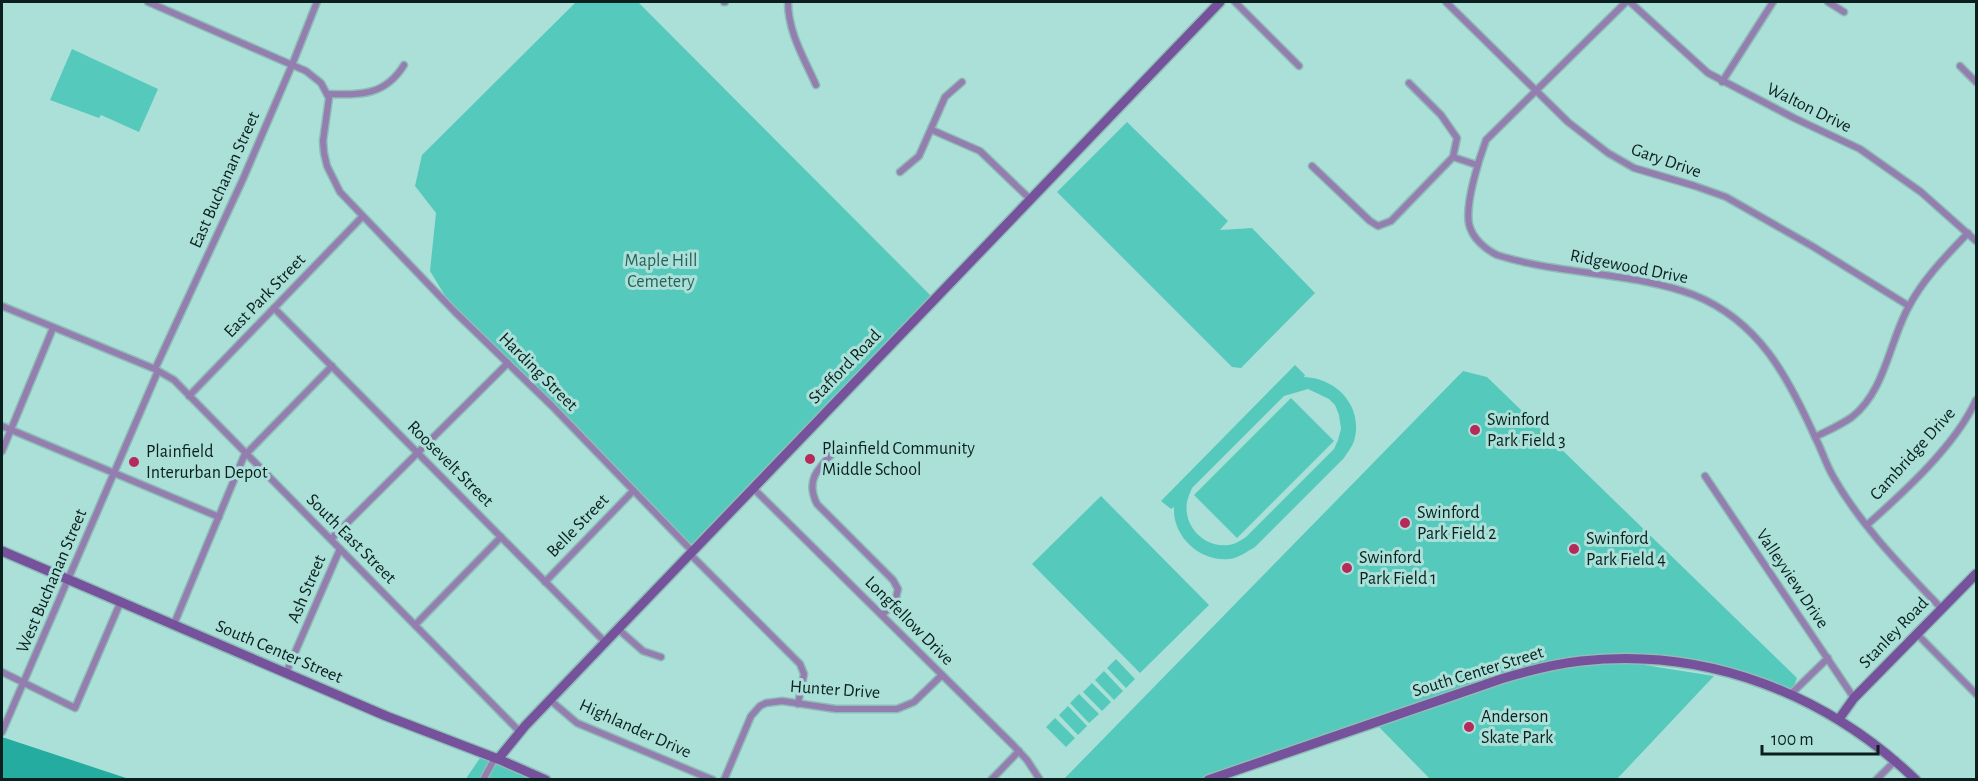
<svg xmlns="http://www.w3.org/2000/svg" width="1978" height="781" viewBox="0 0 1978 781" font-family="'Alegreya Sans',sans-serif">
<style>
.green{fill:#55c9bc;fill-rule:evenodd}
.forest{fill:#23ac9f}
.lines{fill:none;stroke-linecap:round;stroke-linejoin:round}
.street-casing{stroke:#8ebdb7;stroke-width:9}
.secondary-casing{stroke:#8ebdb7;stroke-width:12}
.street{stroke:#947daf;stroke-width:6}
.secondary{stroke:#75529b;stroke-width:9}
.poi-dot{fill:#b7295b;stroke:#abe0d8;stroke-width:2}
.labels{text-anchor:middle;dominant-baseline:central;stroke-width:6;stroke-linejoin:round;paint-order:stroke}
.street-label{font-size:18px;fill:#0b201e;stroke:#abe0d8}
.park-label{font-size:18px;fill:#2c605a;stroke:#abe0d8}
.poi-label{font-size:18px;fill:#0b201e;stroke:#abe0d8;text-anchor:start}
</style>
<rect width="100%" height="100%" fill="#abe0d8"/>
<g class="green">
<polygon points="576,2 638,2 934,299 692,551 455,312 430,271 436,213 415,186 422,155"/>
<polygon points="72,49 158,89 139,132 101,115 99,118 50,100"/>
<polygon points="1127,122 1228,221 1220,230 1252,228 1315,293 1241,368 1232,367 1057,192"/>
<path d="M1295,365l10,10 -1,2c33,1 60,30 50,64 -2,6 -7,12 -10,17l-89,89c-9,5 -16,11 -26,12 -29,3 -57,-23 -55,-52l-3,2 -10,-8zM1308,389l21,10 6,6 4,10 2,14 -3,11 -4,9 -88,88c-6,4 -12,8 -18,8 -24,3 -45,-19 -41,-43 1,-5 3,-9 5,-14l92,-92z"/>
<polygon points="1463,371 1487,377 1797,678 1791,694 1687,663 1613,660 1714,676 1617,779 1430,779 1379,727 1526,673 1210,779 1063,780"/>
<polygon points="1291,398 1334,441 1237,538 1194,495"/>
<polygon points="1101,496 1209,605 1140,673 1032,564"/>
<polygon points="1116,659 1135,679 1126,688 1107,668"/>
<polygon points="1104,671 1123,691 1114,700 1095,680"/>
<polygon points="1092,683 1111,702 1102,711 1083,692"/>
<polygon points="1079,694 1099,714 1089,723 1070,703"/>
<polygon points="1068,706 1087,726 1078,735 1059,715"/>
<polygon points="1055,718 1075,738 1066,747 1046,727"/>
<polygon points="480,758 498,759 548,780 465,780"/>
</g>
<polygon class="forest" points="2,737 129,779 2,779"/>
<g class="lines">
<g class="street-casing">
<g id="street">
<polyline points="148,2 306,71 321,83 329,98 323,141 324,153 327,166 340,192 455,312 552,406 692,551"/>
<polyline points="724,2 725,2"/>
<path d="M788,2c0,30 16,56 28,83"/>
<polyline points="1235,2 1299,66"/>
<polyline points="1446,2 1568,122 1608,153 1634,168 1695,186 1726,197 1812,246 1909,306"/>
<path d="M1626,2l-140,138c-7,19 -21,63 -17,84 3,14 16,25 28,31 62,20 137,17 197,40 65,26 94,82 121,142 7,13 11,28 19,41 28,49 69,90 107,130"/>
<polyline points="1630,2 1708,73 1794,118 1860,149 1921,192 1976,241"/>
<polyline points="1828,2 1844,12"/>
<polyline points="1960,66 1976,82"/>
<polyline points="1722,82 1773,2"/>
<path d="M327,94c33,1 58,2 77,-29"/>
<polyline points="932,130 980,151 1030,199"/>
<polyline points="1453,157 1477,165"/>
<polyline points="1312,166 1370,221 1378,226 1391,221 1453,157 1457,138 1441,115 1409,83"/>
<polyline points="900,172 919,156 945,97 962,82"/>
<polyline points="2,306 155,369 174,380 520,732"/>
<polyline points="274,308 605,642"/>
<polyline points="155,369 243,179 292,65 317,2"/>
<polyline points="189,396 362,217"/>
<polyline points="2,426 219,517"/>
<path d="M1815,437c12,-6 26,-12 37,-20 33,-26 37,-74 56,-109 15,-29 38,-52 60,-75"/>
<polyline points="2,451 53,328"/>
<path d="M835,451c-17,17 -30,29 -18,53l76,76 5,9 -3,13 -13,13"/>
<polyline points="1705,476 1854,698"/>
<polyline points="753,488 1013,745 1027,760 1040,780"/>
<path d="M1867,525c37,-33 89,-80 109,-125"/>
<polyline points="331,539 508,363"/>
<polyline points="690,554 800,664 804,674 798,704"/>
<polyline points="545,582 633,491"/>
<polyline points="174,624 244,456 332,366"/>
<polyline points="415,625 501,537"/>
<polyline points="618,629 643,651 661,657"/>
<polyline points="1917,634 1976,694"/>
<polyline points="2,672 75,708 121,601"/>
<polyline points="286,673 340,549"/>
<polyline points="1791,694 1828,658"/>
<polyline points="550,700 577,723 713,780"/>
<polyline points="2,732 158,371"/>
<polyline points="483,780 495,758"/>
<polyline points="724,780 751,716 760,706 766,703 782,701 836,709 897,709 914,702 942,675"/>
<polyline points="991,780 1019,751"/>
<polyline points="1876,780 1896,760"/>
</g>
</g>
<g class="secondary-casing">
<g id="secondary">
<polyline points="2,551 386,716 498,759 546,780"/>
<polyline points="1839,719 1854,698 1976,574"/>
<polyline points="498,759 525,726 618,629 1220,2"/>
<path d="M1208,780l293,-101c26,-8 53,-15 80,-18 126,-14 245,33 335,119"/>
</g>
</g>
<use href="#street" class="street"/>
<use href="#secondary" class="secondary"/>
</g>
<g class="poi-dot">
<circle cx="1475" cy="430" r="6"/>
<circle cx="810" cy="459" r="6"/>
<circle cx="134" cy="462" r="6"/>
<circle cx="1405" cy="523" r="6"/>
<circle cx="1574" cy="549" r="6"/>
<circle cx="1347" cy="568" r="6"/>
<circle cx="1469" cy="727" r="6"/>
</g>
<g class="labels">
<g class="street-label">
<text transform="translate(1809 108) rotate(26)">Walton Drive</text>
<text transform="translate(1666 161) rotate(19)">Gary Drive</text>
<text transform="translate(225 180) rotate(-66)">East Buchanan Street</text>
<text transform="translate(1629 267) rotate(11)">Ridgewood Drive</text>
<text transform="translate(265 296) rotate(-46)">East Park Street</text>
<text transform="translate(845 367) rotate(-46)">Stafford Road</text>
<text transform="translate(538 372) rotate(45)">Harding Street</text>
<text transform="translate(1913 454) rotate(-48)">Cambridge Drive</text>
<text transform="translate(450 464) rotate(45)">Roosevelt Street</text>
<text transform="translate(578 526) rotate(-46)">Belle Street</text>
<text transform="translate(351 539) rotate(45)">South East Street</text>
<text transform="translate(1792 579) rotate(56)">Valleyview Drive</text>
<text transform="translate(52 581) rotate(-67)">West Buchanan Street</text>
<text transform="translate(307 589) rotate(-67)">Ash Street</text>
<text transform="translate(909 621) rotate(45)">Longfellow Drive</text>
<text transform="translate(1894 633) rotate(-46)">Stanley Road</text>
<text transform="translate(279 652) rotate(23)">South Center Street</text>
<text transform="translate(1478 672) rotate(-17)">South Center Street</text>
<text transform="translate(835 690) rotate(4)">Hunter Drive</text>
<text transform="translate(635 729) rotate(24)">Highlander Drive</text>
</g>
<g class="park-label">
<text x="661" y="261">Maple Hill<tspan x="661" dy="21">Cemetery</tspan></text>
</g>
<g class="poi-label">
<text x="1487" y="420">Swinford<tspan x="1487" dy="21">Park Field 3</tspan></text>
<text x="822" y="449">Plainfield Community<tspan x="822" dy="21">Middle School</tspan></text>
<text x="146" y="452">Plainfield<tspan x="146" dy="21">Interurban Depot</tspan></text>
<text x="1417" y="513">Swinford<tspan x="1417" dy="21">Park Field 2</tspan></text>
<text x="1586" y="539">Swinford<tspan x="1586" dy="21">Park Field 4</tspan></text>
<text x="1359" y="558">Swinford<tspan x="1359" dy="21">Park Field 1</tspan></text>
<text x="1481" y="717">Anderson<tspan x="1481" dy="21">Skate Park</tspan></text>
</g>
</g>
<rect width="1978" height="781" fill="none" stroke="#0b201e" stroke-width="6"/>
<path d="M1762 745v9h116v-9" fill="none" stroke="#0b201e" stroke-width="3"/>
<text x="1771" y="745" font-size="18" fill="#0b201e" stroke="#abe0d8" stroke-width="4.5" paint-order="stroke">100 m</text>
</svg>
